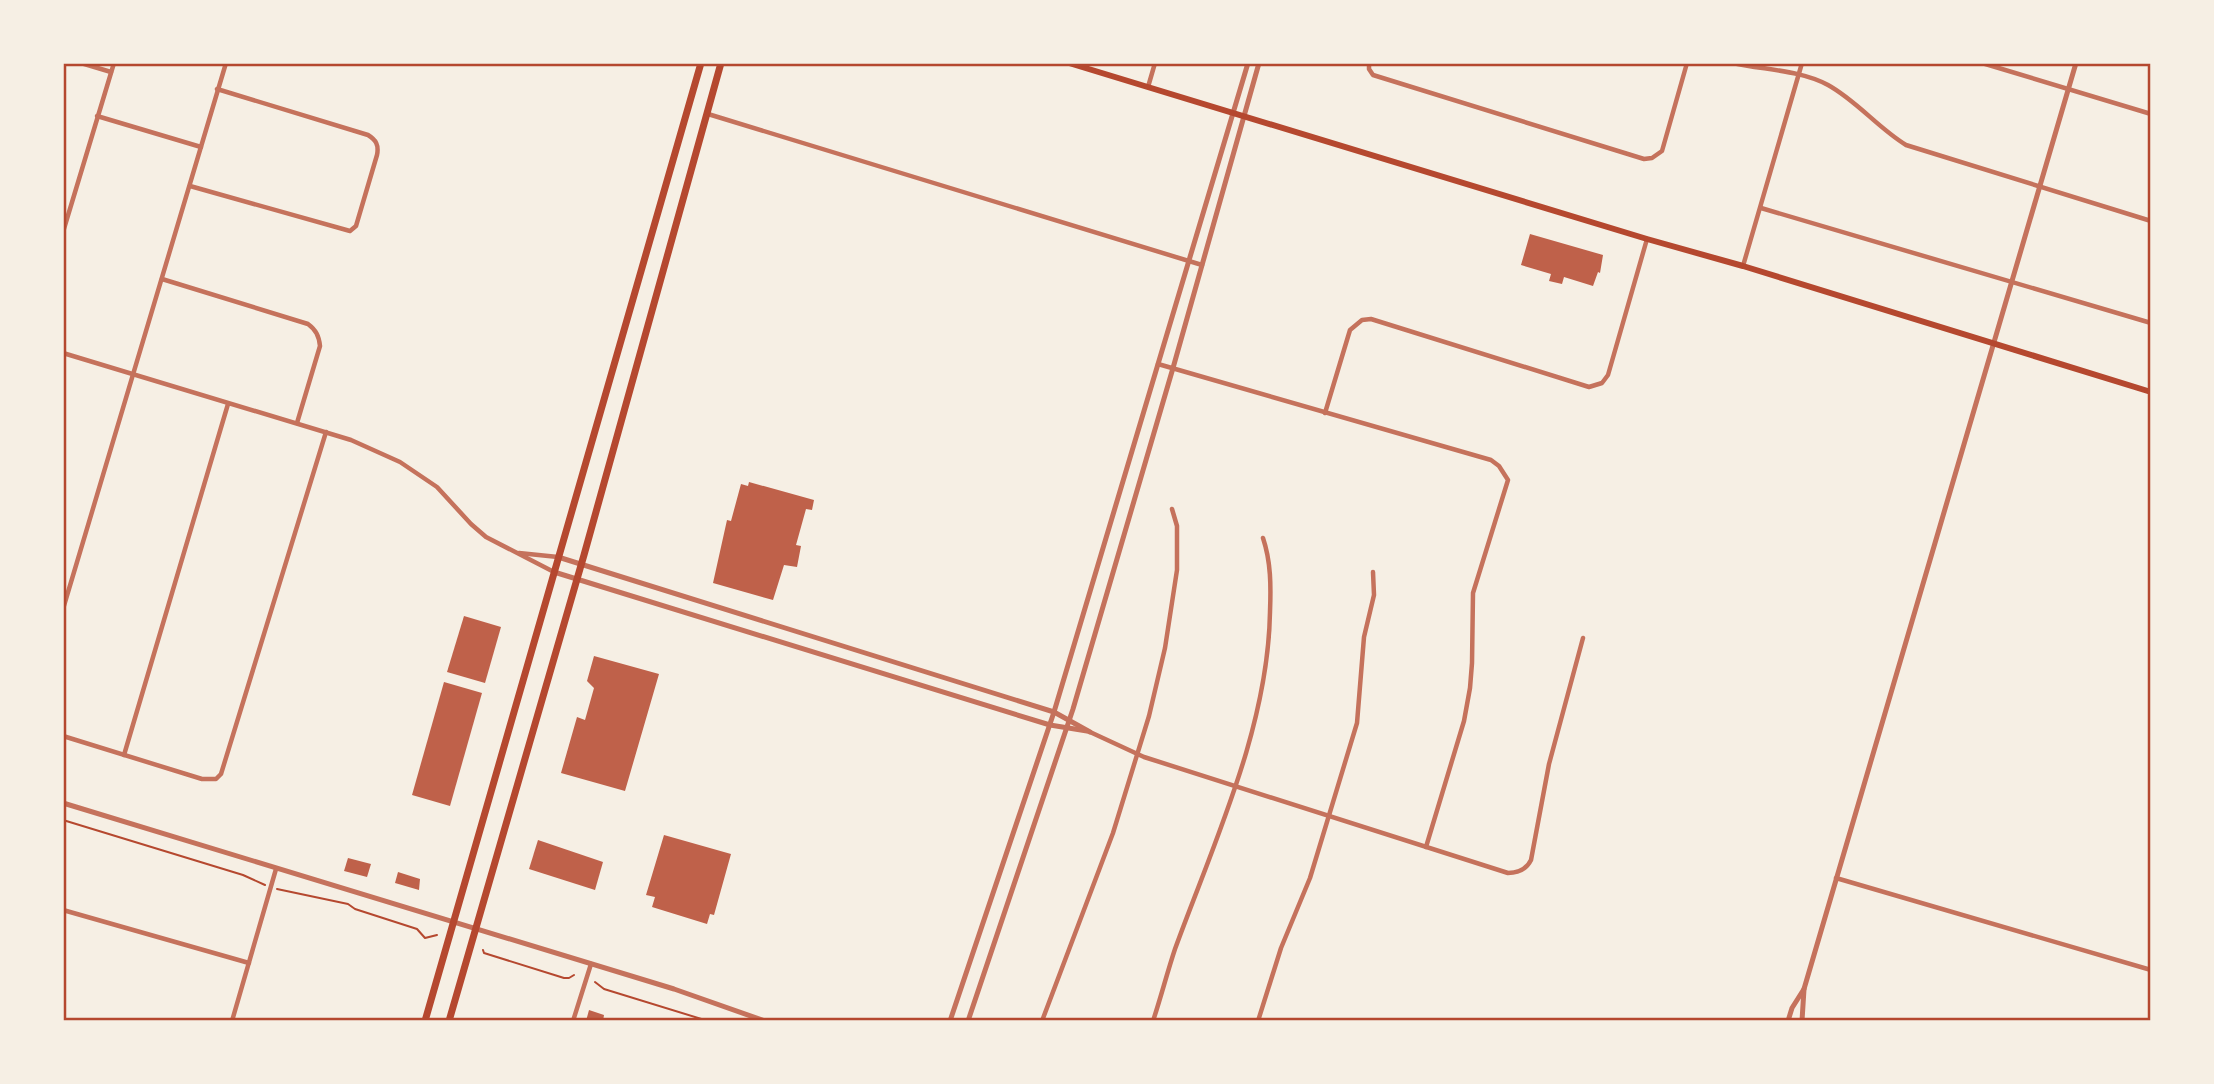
<svg xmlns="http://www.w3.org/2000/svg" width="2214" height="1084" viewBox="0 0 2214 1084" font-family="Karla,sans-serif">
<style>
.building{fill:#bf614a}
.lines{fill:none;stroke-linecap:round;stroke-linejoin:round}
.path{stroke:#b5482f;stroke-width:2}
.minor{stroke:#c5725c;stroke-width:4.5}
.tertiary{stroke:#c5725c;stroke-width:5}
.secondary{stroke:#b5482f;stroke-width:6}
.primary{stroke:#b5482f;stroke-width:7}
.neatline{fill:none;stroke:#b5482f;stroke-width:2.5}
</style>
<rect width="100%" height="100%" fill="#f6efe4"/>
<g class="building">
<polygon points="1530,234 1603,255 1600,273 1598,272 1593,286 1564,277 1562,284 1549,281 1551,274 1521,265"/>
<polygon points="749,482 814,500 812,510 806,509 796,545 801,546 797,567 784,565 773,600 713,583 727,520 731,521 741,484 748,486"/>
<polygon points="464,616 501,627 485,683 447,672"/>
<polygon points="594,656 659,674 625,791 561,773 577,717 585,720 594,688 587,681"/>
<polygon points="444,682 482,693 450,806 412,795"/>
<polygon points="664,835 731,854 714,915 710,914 707,924 652,907 655,897 646,895"/>
<polygon points="538,840 603,862 595,890 529,869"/>
<polygon points="348,858 371,864 367,877 344,871"/>
<polygon points="398,872 420,879 419,890 395,883"/>
<polygon points="589,1010 604,1015 603,1021 586,1021"/>
</g>
<g class="lines">
<g class="path">
<polyline points="63,820 243,875 265,885"/>
<polyline points="277,889 348,904 355,909 417,929 425,938 437,935"/>
<polyline points="483,950 484,953 564,978 569,978 574,975"/>
<polyline points="595,982 604,989 708,1021"/>
</g>
<g class="minor">
<polyline points="81,63 111,72"/>
<polyline points="1369,63 1369,69 1373,75 1644,159 1652,158 1662,151 1687,63"/>
<path d="M1733,63c31,7 68,7 95,22 29,16 50,43 78,60l245,76"/>
<polyline points="1982,63 2151,114"/>
<polyline points="1148,87 1155,63"/>
<polyline points="708,114 1202,265"/>
<polyline points="97,116 201,147"/>
<path d="M190,186l160,45 6,-5 21,-71c2,-10 -1,-15 -9,-20l-151,-46"/>
<polyline points="1761,208 2151,323"/>
<polyline points="63,232 114,63"/>
<polyline points="1743,266 1802,63"/>
<path d="M162,279l146,45c8,6 11,12 12,22l-23,77"/>
<polyline points="63,353 351,440 400,462 437,487 471,524 486,537 554,572"/>
<polyline points="1158,364 1491,460 1499,466 1508,480 1473,593 1472,663 1470,688 1464,721 1426,847"/>
<polyline points="1325,413 1350,330 1362,320 1371,319 1589,387 1602,383 1608,375 1647,239"/>
<polyline points="519,553 558,557"/>
<polyline points="63,609 226,63"/>
<path d="M1090,732l54,25 364,116c10,0 18,-3 23,-13l18,-96 34,-126"/>
<polyline points="63,736 202,779 216,779 221,774 326,432"/>
<polyline points="124,755 228,404"/>
<polyline points="1836,878 2151,970"/>
<polyline points="63,910 249,963"/>
<polyline points="232,1021 276,869"/>
<polyline points="573,1021 591,964"/>
<polyline points="1042,1021 1113,833 1149,716 1165,648 1177,570 1177,526 1172,509"/>
<path d="M1153,1021c8,-24 14,-48 22,-72 39,-107 93,-221 95,-337 1,-26 1,-50 -7,-74"/>
<polyline points="1258,1021 1281,948 1310,878 1357,723 1364,637 1374,595 1373,572"/>
</g>
<g class="tertiary">
<polyline points="558,557 1054,712 1090,732"/>
<polyline points="554,572 1050,725 1087,731"/>
<polyline points="63,803 674,989 765,1021"/>
<polyline points="950,1021 1054,712 1248,63"/>
<polyline points="968,1021 1073,709 1173,368 1259,63"/>
<polyline points="1788,1021 1792,1008 1804,989"/>
<polyline points="1802,1021 1804,989 2076,63"/>
</g>
<polyline class="secondary" points="1069,63 1647,239 1743,266 2151,392"/>
<g class="primary">
<polyline points="425,1021 701,63"/>
<polyline points="449,1021 584,555 721,63"/>
</g>
</g>
<rect width="2214" height="1084" fill="none" stroke="#f6efe4" stroke-width="130"/>
<rect x="65" y="65" width="2084" height="954" class="neatline"/>
</svg>
